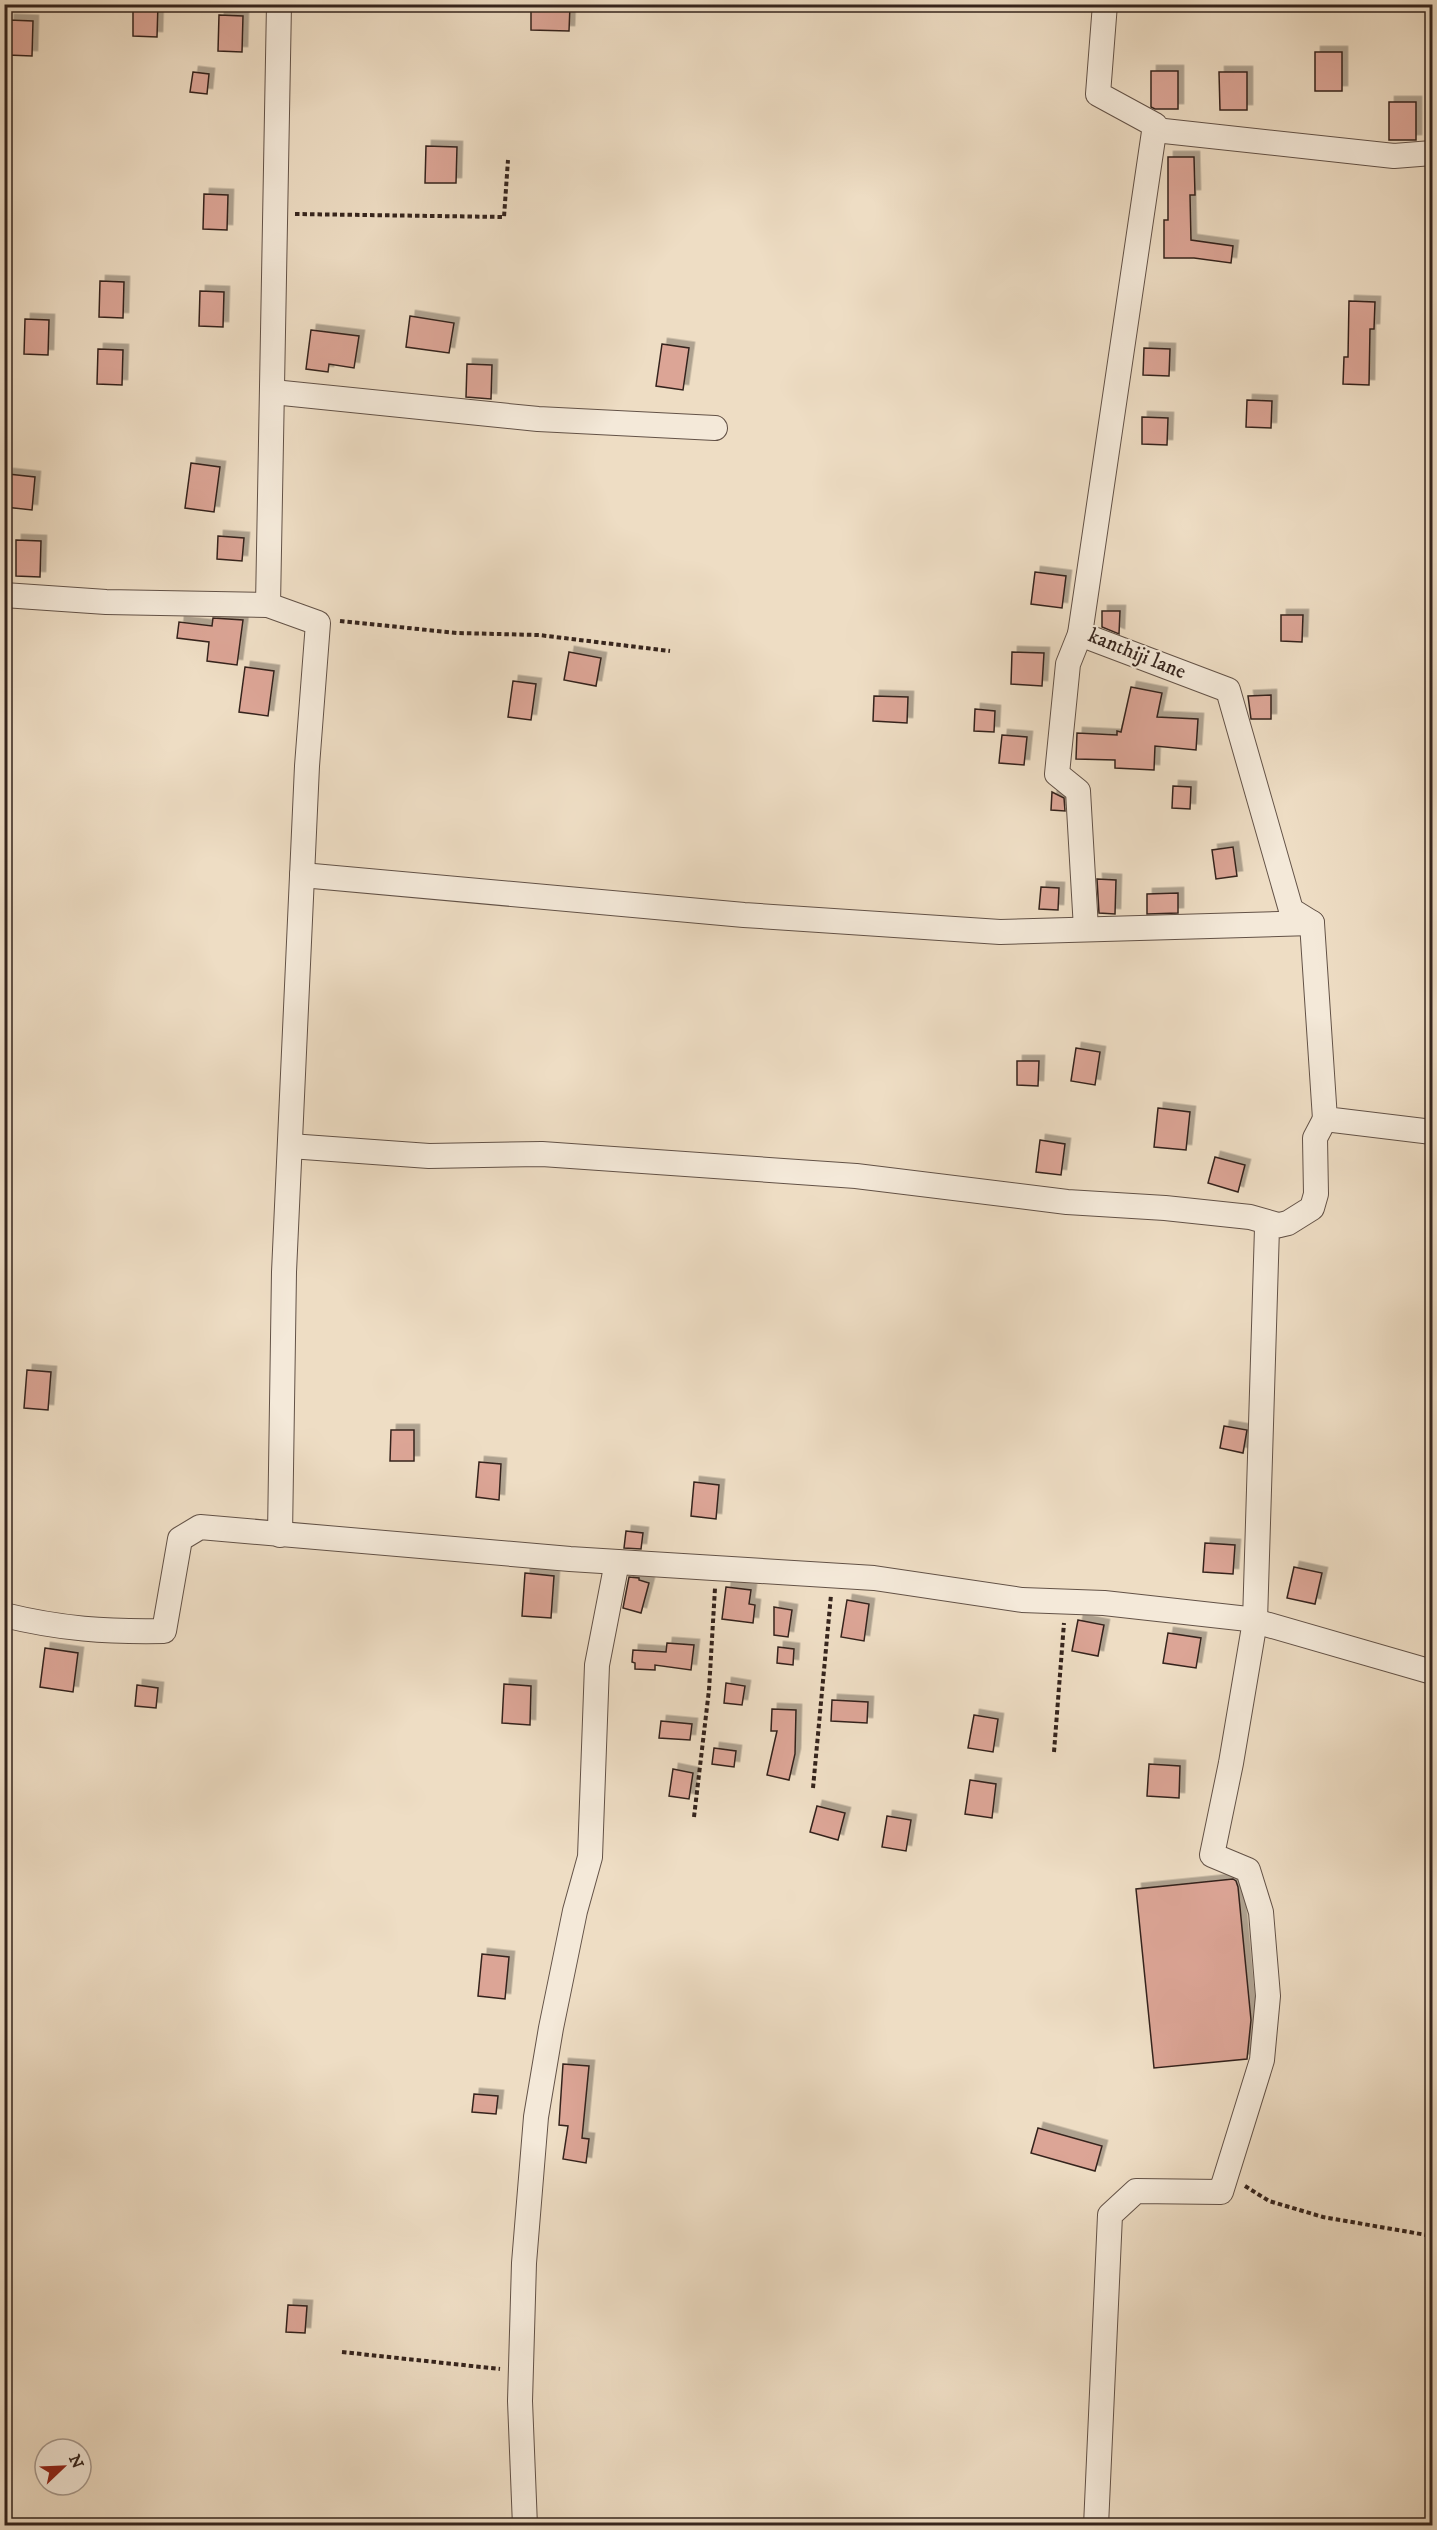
<svg xmlns="http://www.w3.org/2000/svg" width="1437" height="2530" viewBox="0 0 1437 2530" font-family="'IM FELL DW Pica',serif">
<style>
.building{fill:#dca596;stroke:#35241d;stroke-width:1.5;filter:url(#shadow)}
.lines{fill:none;stroke-linecap:round;stroke-linejoin:round}
.minor-casing{stroke:#635247;stroke-width:26}
.path{stroke:#35241d;stroke-width:4;stroke-dasharray:4.5 3;stroke-linecap:butt}
.minor{stroke:#f4e9d9;stroke-width:24}
.labels{text-anchor:middle;dominant-baseline:central;stroke-width:4.5;stroke-linejoin:round;paint-order:stroke}
.street-label{font-size:21px;fill:#35241d;stroke:#f4e9d9}
</style>
<defs>
<filter id="shadow"><feDropShadow dx="5.5" dy="-5.5" stdDeviation="0" flood-color="#0004"/></filter>
</defs>
<rect width="100%" height="100%" fill="#eeddc4"/>
<filter id="stains"><feTurbulence type="fractalNoise" baseFrequency=".00333" numOctaves="4"/><feColorMatrix values="0 0 0 0 .2 0 0 0 0 .09 0 0 0 0 .02 0 0 0 .5 -.17"/></filter>
<radialGradient id="worn" r=".72"><stop offset=".6" stop-color="#630" stop-opacity="0"/><stop offset="1" stop-color="#630" stop-opacity=".3"/></radialGradient>
<g class="building">
<polygon points="133,4 158,4 157,37 133,36"/>
<polygon points="531,5 570,6 569,31 531,30"/>
<polygon points="219,15 243,16 242,52 218,51"/>
<polygon points="9,20 33,21 32,56 8,55"/>
<rect x="1315" y="52" width="27" height="39"/>
<polygon points="1151,71 1178,71 1178,109 1155,109 1151,107"/>
<polygon points="193,72 209,74 207,94 190,92"/>
<polygon points="1219,72 1247,72 1247,110 1220,110"/>
<rect x="1389" y="102" width="27" height="38"/>
<polygon points="426,146 457,147 456,183 425,183"/>
<polygon points="1168,157 1194,157 1195,195 1190,195 1191,240 1233,246 1231,263 1194,258 1164,258 1164,220 1168,220"/>
<polygon points="204,194 228,195 227,230 203,229"/>
<polygon points="100,281 124,282 123,318 99,317"/>
<polygon points="200,291 224,292 223,327 199,326"/>
<polygon points="1349,301 1375,302 1374,329 1370,329 1369,385 1343,384 1344,357 1348,357"/>
<polygon points="410,316 454,323 449,353 406,347"/>
<polygon points="25,319 49,320 48,355 24,354"/>
<polygon points="311,330 359,336 354,368 329,364 328,372 306,369"/>
<polygon points="662,344 689,348 683,390 656,386"/>
<polygon points="1144,348 1170,349 1169,376 1143,375"/>
<polygon points="98,349 123,350 122,385 97,384"/>
<polygon points="467,364 492,365 491,399 466,397"/>
<polygon points="1247,400 1272,401 1271,428 1246,427"/>
<polygon points="1142,417 1168,418 1167,445 1142,444"/>
<polygon points="191,463 220,467 214,512 185,508"/>
<polygon points="8,474 35,477 32,510 5,507"/>
<polygon points="218,536 244,538 242,561 217,559"/>
<polygon points="16,540 41,541 40,577 16,576"/>
<polygon points="1035,572 1066,576 1062,608 1031,604"/>
<polygon points="1102,611 1120,611 1119,634 1102,627"/>
<polygon points="1281,615 1303,615 1302,642 1281,641"/>
<polygon points="213,618 243,620 237,665 207,661 209,642 177,638 179,622 212,626"/>
<polygon points="569,652 601,658 596,686 564,680"/>
<polygon points="1012,652 1044,653 1042,686 1011,684"/>
<polygon points="245,667 274,671 268,716 239,712"/>
<polygon points="513,681 536,684 531,720 508,717"/>
<polygon points="1131,687 1162,693 1157,717 1198,719 1196,750 1155,746 1154,770 1115,768 1115,760 1076,759 1077,733 1117,735 1117,731 1121,732"/>
<polygon points="1271,695 1271,719 1251,719 1248,696"/>
<polygon points="874,696 908,697 907,723 873,721"/>
<polygon points="975,709 995,711 994,732 974,731"/>
<polygon points="1002,735 1027,737 1024,765 999,763"/>
<polygon points="1173,786 1191,787 1190,809 1172,808"/>
<polygon points="1052,792 1064,798 1065,811 1051,810"/>
<polygon points="1233,847 1237,876 1216,879 1212,850"/>
<polygon points="1097,879 1116,880 1115,914 1099,913"/>
<polygon points="1041,887 1059,888 1058,910 1039,909"/>
<polygon points="1178,893 1178,913 1147,914 1147,894"/>
<polygon points="1076,1048 1100,1052 1095,1085 1071,1081"/>
<polygon points="1017,1061 1039,1061 1038,1086 1017,1085"/>
<polygon points="1158,1108 1190,1112 1186,1150 1154,1147"/>
<polygon points="1040,1140 1065,1144 1061,1175 1036,1172"/>
<polygon points="1215,1157 1245,1165 1238,1192 1208,1183"/>
<polygon points="27,1370 51,1372 48,1410 24,1408"/>
<polygon points="1224,1426 1247,1430 1243,1453 1220,1448"/>
<polygon points="391,1430 414,1430 414,1461 390,1461"/>
<polygon points="479,1462 501,1464 499,1500 476,1497"/>
<polygon points="694,1482 719,1485 716,1519 691,1516"/>
<polygon points="626,1531 643,1533 641,1549 624,1548"/>
<polygon points="1205,1543 1235,1545 1233,1574 1203,1572"/>
<polygon points="1294,1567 1322,1573 1315,1604 1287,1598"/>
<polygon points="525,1573 554,1576 551,1618 522,1616"/>
<polygon points="629,1577 639,1578 639,1580 649,1583 641,1613 623,1608"/>
<polygon points="726,1587 751,1590 749,1604 755,1605 753,1623 722,1619"/>
<polygon points="847,1600 869,1604 864,1641 841,1637"/>
<polygon points="774,1607 792,1610 788,1637 774,1635"/>
<polygon points="1078,1620 1104,1625 1098,1656 1072,1651"/>
<polygon points="1168,1633 1201,1638 1196,1668 1163,1663"/>
<polygon points="667,1643 694,1645 691,1670 655,1665 655,1670 635,1669 635,1663 632,1662 633,1650 666,1652"/>
<polygon points="778,1647 794,1649 793,1665 777,1663"/>
<polygon points="45,1648 78,1653 73,1692 40,1687"/>
<polygon points="726,1683 745,1686 742,1705 724,1703"/>
<polygon points="504,1684 531,1686 530,1725 502,1723"/>
<polygon points="137,1685 158,1688 156,1708 135,1706"/>
<polygon points="832,1700 868,1702 867,1723 831,1721"/>
<polygon points="772,1709 796,1710 795,1754 789,1780 767,1775 777,1731 771,1731"/>
<polygon points="974,1715 998,1719 993,1752 968,1748"/>
<polygon points="661,1721 692,1724 690,1740 659,1738"/>
<polygon points="714,1748 736,1751 734,1767 712,1764"/>
<polygon points="1149,1764 1180,1766 1179,1798 1147,1796"/>
<polygon points="673,1769 693,1773 689,1799 669,1796"/>
<polygon points="970,1780 996,1784 992,1818 965,1814"/>
<polygon points="817,1806 845,1813 838,1840 810,1832"/>
<polygon points="887,1816 911,1820 906,1851 882,1847"/>
<polygon points="1233,1879 1236,1881 1238,1887 1251,2020 1247,2059 1154,2068 1136,1889"/>
<polygon points="482,1954 509,1957 505,1999 478,1996"/>
<polygon points="563,2064 589,2066 582,2138 589,2139 586,2163 563,2159 568,2126 559,2125"/>
<polygon points="474,2094 498,2096 496,2114 472,2112"/>
<polygon points="1038,2128 1102,2146 1095,2171 1031,2153"/>
<polygon points="288,2305 307,2306 305,2333 286,2332"/>
</g>
<g class="lines">
<g class="minor-casing">
<g id="minor">
<polyline points="279,4 268,605 318,623 307,766 284,1272 280,1535"/>
<polyline points="1105,4 1098,94 1155,125 1080,634 1228,690 1291,910 1312,923 1325,1119 1432,1132"/>
<polyline points="1155,130 1394,156 1432,153"/>
<polyline points="273,392 538,419 715,428"/>
<polyline points="4,595 106,602 268,605"/>
<polyline points="1080,634 1068,664 1057,774 1078,791 1086,929"/>
<polyline points="302,875 744,915 1000,932 1312,923"/>
<polyline points="290,1146 429,1156 542,1154 856,1176 1067,1202 1165,1208 1250,1217 1278,1225"/>
<path d="M4,1615c57,14 102,17 160,16l16,-92 20,-12 370,32 304,19 148,22 82,3 144,16 184,53"/>
<polyline points="525,2526 520,2401 524,2263 536,2117 551,2028 575,1911 590,1857 597,1665 617,1562"/>
<polyline points="1096,2526 1110,2215 1136,2191 1221,2192 1262,2060 1268,1996 1261,1912 1248,1870 1212,1855 1231,1763 1255,1621 1267,1228 1288,1223 1312,1208 1316,1194 1315,1138 1325,1119"/>
</g>
</g>
<g class="path">
<polyline points="295,214 504,217 508,160"/>
<polyline points="340,621 457,633 539,635 670,651"/>
<polyline points="4,637 6,616"/>
<polyline points="1054,1752 1064,1623"/>
<polyline points="813,1788 831,1595"/>
<polyline points="694,1817 709,1690 715,1588"/>
<polyline points="1245,2186 1269,2201 1323,2217 1432,2236"/>
<polyline points="342,2352 500,2369"/>
</g>
<use href="#minor" class="minor"/>
</g>
<g class="labels">
<g class="street-label">
<text transform="translate(1137 654) rotate(22)">kanthiji lane</text>
</g>
</g>
<rect width="1437" height="2530" fill="none" stroke="#eeddc4" stroke-width="24"/>
<rect x="6" y="6" width="1425" height="2518" fill="none" stroke="#35241d" stroke-width="3"/>
<rect x="12" y="12" width="1413" height="2506" fill="none" stroke="#35241d" stroke-width="1.5"/>
<g transform="translate(63 2467) rotate(67)"><circle r="28" fill="#f4e9d9" stroke="#a89a8e" stroke-width="1.5"/>
<path d="M0-4.5L10 22L0 15L-10 22Z" fill="#8f2418"/>
<text y="-9" font-size="16" font-weight="bold" text-anchor="middle" fill="#35241d">N</text>
</g>
<rect width="100%" height="100%" filter="url(#stains)"/>
<rect width="100%" height="100%" fill="url(#worn)"/>
</svg>
